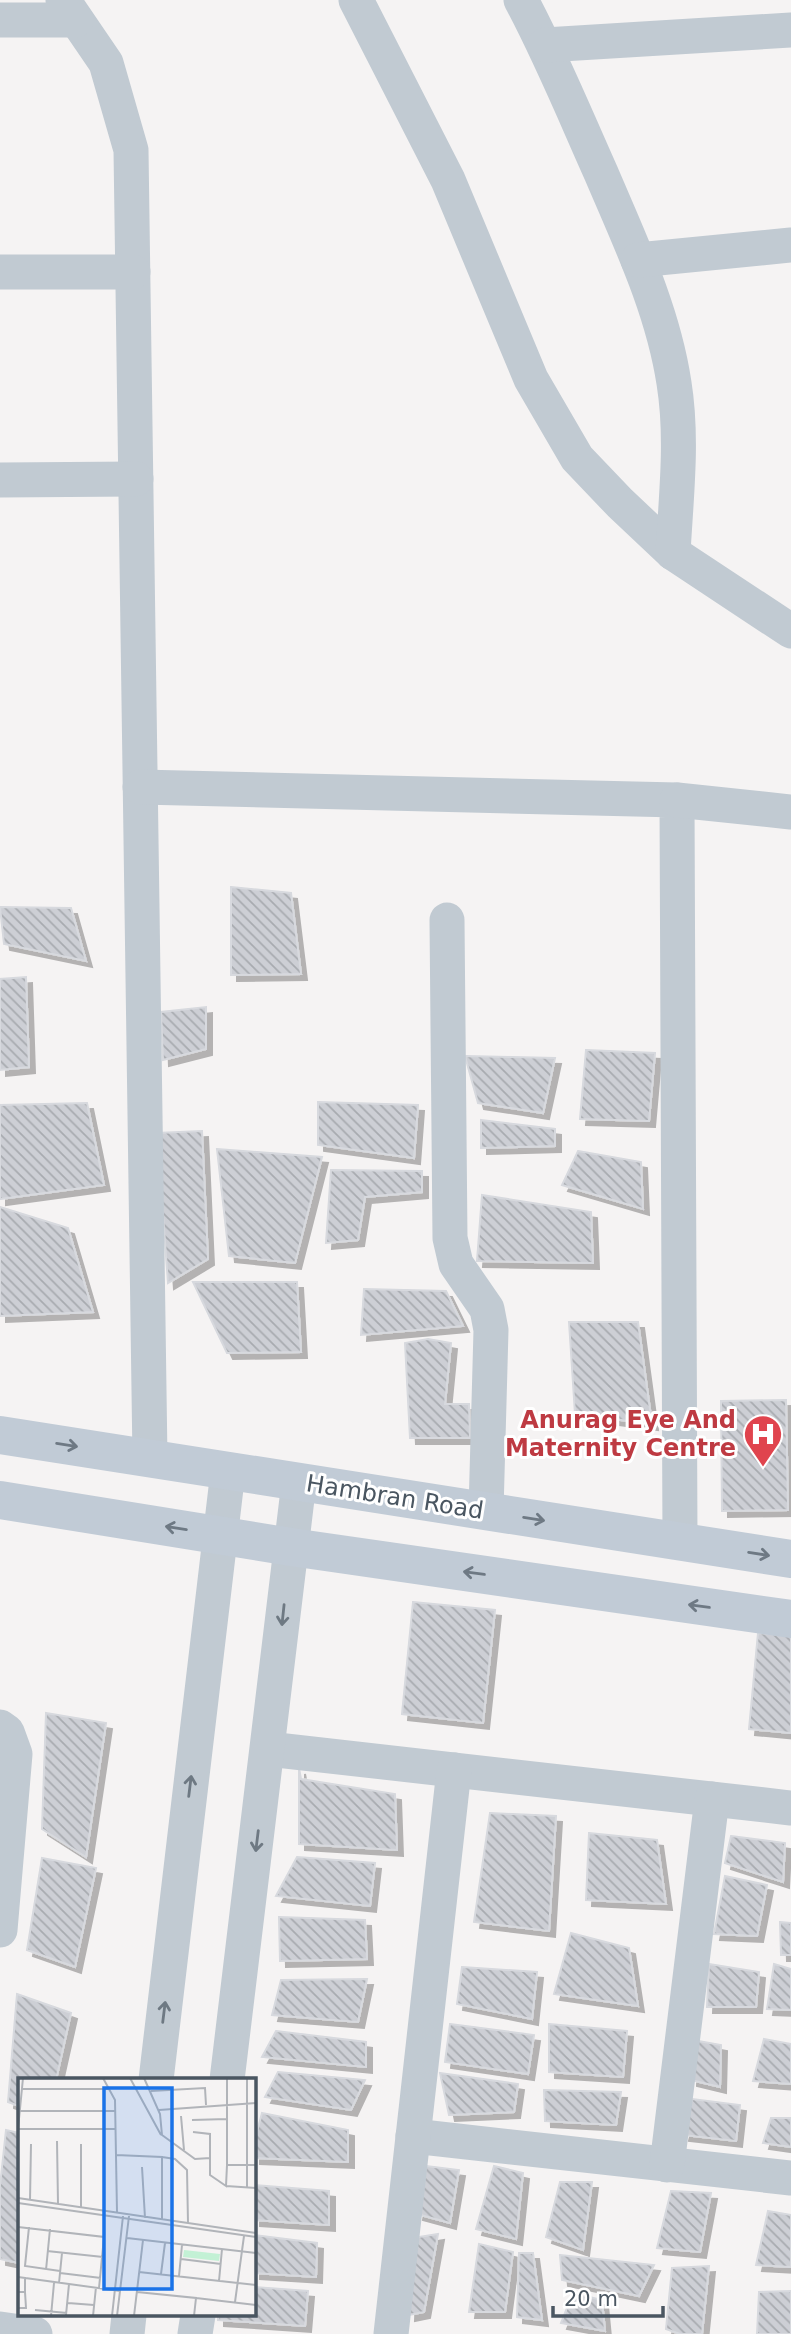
<svg xmlns="http://www.w3.org/2000/svg" width="791" height="2334" viewBox="0 0 791 2334" font-family="'DejaVu Sans',sans-serif">
<style>
.building{fill:url(#building-back-hatch);stroke:#d7d9de;stroke-width:2;filter:url(#shadow)}
.lines{fill:none;stroke-linecap:round;stroke-linejoin:round}
.street{stroke:#c1cad2;stroke-width:35}
.secondary{stroke:#c1cbd6;stroke-width:38}
.oneway{stroke:#6e7984}
.oneway2{stroke:#6e7983}
.labels{text-anchor:middle;dominant-baseline:central;stroke-width:6;stroke-linejoin:round;paint-order:stroke}
.health-label{font-size:24px;font-weight:bold;fill:#be3a42;stroke:#fff;text-anchor:end}
.street-label{font-size:24px;fill:#4a5661;stroke:#fff}
.inset-road{fill:none;stroke:#b1b4b9;stroke-width:2}
.view{fill:#1a73e8;fill-opacity:0.15;stroke:#1a73e8;stroke-width:3.5}
.inset-edge{fill:none;stroke:#4a5661;stroke-width:3.5}
</style>
<defs>
<pattern id="building-back-hatch" width="6" height="6" patternUnits="userSpaceOnUse" patternTransform="scale(1.75)"><rect width="6" height="6" fill="#cdcfd5"/><path d="M-1 5l2 2M0 0l6 6M5-1l2 2" fill="none" stroke="#a8abb0"/></pattern>
<filter id="shadow"><feDropShadow dx="6" dy="6" stdDeviation="0" flood-color="#0004"/></filter>
</defs>
<rect width="100%" height="100%" fill="#f5f3f3"/>
<g class="building">
<polygon points="231,887 291,893 301,974 231,975"/>
<polygon points="0,907 71,908 86,961 4,944"/>
<polygon points="26,977 29,1067 0,1070 0,979"/>
<polygon points="206,1007 206,1049 163,1060 161,1012"/>
<polygon points="586,1050 655,1053 649,1121 580,1119"/>
<polygon points="465,1056 555,1058 543,1113 478,1103"/>
<polygon points="318,1102 418,1105 414,1158 318,1145"/>
<polygon points="87,1103 104,1185 0,1199 0,1105"/>
<polygon points="481,1120 555,1129 555,1146 481,1148"/>
<polygon points="202,1131 208,1259 168,1283 157,1133"/>
<polygon points="217,1149 322,1157 295,1263 229,1256"/>
<polygon points="578,1151 641,1162 643,1209 562,1185"/>
<polygon points="331,1170 422,1171 422,1192 365,1197 358,1240 326,1243"/>
<polygon points="482,1195 591,1212 593,1263 477,1261"/>
<polygon points="0,1207 68,1228 93,1312 0,1316"/>
<polygon points="193,1282 297,1282 301,1352 227,1353"/>
<polygon points="364,1289 446,1291 463,1326 361,1335"/>
<polygon points="569,1322 638,1322 652,1424 575,1414"/>
<polygon points="428,1339 451,1343 445,1404 469,1404 470,1438 410,1438 405,1343"/>
<polygon points="786,1400 788,1510 722,1511 721,1401"/>
<polygon points="413,1602 495,1610 483,1723 402,1714"/>
<polygon points="758,1633 791,1636 791,1733 749,1729"/>
<polygon points="46,1713 106,1723 86,1857 42,1829"/>
<polygon points="299,1768 301,1779 395,1794 397,1850 299,1844"/>
<polygon points="490,1813 556,1816 549,1931 474,1922"/>
<polygon points="589,1833 657,1840 666,1904 586,1900"/>
<polygon points="731,1836 785,1843 783,1882 725,1863"/>
<polygon points="297,1857 375,1863 370,1906 276,1896"/>
<polygon points="42,1858 96,1868 75,1967 27,1950"/>
<polygon points="725,1876 767,1885 757,1936 714,1934"/>
<polygon points="279,1917 365,1920 367,1959 280,1961"/>
<polygon points="780,1922 791,1923 791,1955 781,1955"/>
<polygon points="571,1933 629,1948 638,2006 554,1994"/>
<polygon points="709,1964 759,1972 756,2007 707,2007"/>
<polygon points="774,1964 791,1969 791,2010 767,2009"/>
<polygon points="462,1967 537,1972 532,2019 457,2004"/>
<polygon points="367,1979 358,2022 272,2015 281,1980"/>
<polygon points="17,1994 71,2013 56,2080 19,2080 19,2106 8,2102"/>
<polygon points="450,2024 534,2035 528,2074 445,2062"/>
<polygon points="549,2024 627,2031 623,2077 549,2072"/>
<polygon points="276,2031 366,2042 366,2067 262,2057"/>
<polygon points="764,2039 791,2044 791,2084 753,2081"/>
<polygon points="693,2040 721,2045 720,2087 691,2080"/>
<polygon points="278,2072 365,2080 351,2110 265,2097"/>
<polygon points="440,2073 518,2084 514,2112 449,2115"/>
<polygon points="544,2090 621,2092 616,2125 545,2121"/>
<polygon points="692,2099 740,2105 736,2141 683,2135"/>
<polygon points="262,2113 348,2130 348,2162 254,2158 254,2143"/>
<polygon points="771,2118 791,2118 791,2147 763,2143"/>
<polygon points="6,2130 19,2133 19,2263 0,2259 0,2186"/>
<polygon points="426,2166 459,2170 450,2223 417,2214"/>
<polygon points="494,2166 523,2173 516,2239 476,2229"/>
<polygon points="560,2182 592,2182 583,2250 546,2237"/>
<polygon points="254,2185 329,2191 329,2225 254,2220"/>
<polygon points="671,2191 711,2193 700,2252 657,2248"/>
<polygon points="768,2211 791,2215 791,2267 756,2265"/>
<polygon points="438,2234 424,2312 409,2315 412,2238"/>
<polygon points="254,2235 317,2243 316,2277 254,2273"/>
<polygon points="479,2244 513,2252 505,2312 469,2312"/>
<polygon points="519,2253 533,2253 542,2320 517,2317"/>
<polygon points="560,2255 654,2265 639,2296 562,2280"/>
<polygon points="709,2266 702,2334 680,2334 666,2329 672,2268"/>
<polygon points="254,2287 308,2291 305,2326 218,2320 218,2315 254,2315"/>
<polygon points="791,2291 791,2334 757,2334 759,2292"/>
<polygon points="573,2293 602,2300 605,2331 561,2323"/>
</g>
<g class="lines">
<g class="street">
<polyline points="63,0 106,63 131,150 150,1459"/>
<polyline points="356,0 448,180 531,379 577,458 620,503 673,553"/>
<path d="M521,0c30,56 54,115 80,173 29,68 62,137 73,210 9,56 2,114 -1,170l118,78"/>
<polyline points="0,20 76,20"/>
<polyline points="545,45 791,30"/>
<polyline points="638,260 791,245"/>
<polyline points="0,272 133,272"/>
<polyline points="0,480 136,479"/>
<polyline points="140,787 677,800 680,1541"/>
<polyline points="677,800 791,812"/>
<polyline points="447,920 450,1238 456,1264 487,1309 491,1330 486,1511"/>
<polyline points="0,1727 7,1732 15,1754 0,1930"/>
<polyline points="268,1749 791,1808"/>
<polyline points="156,2080 228,1471"/>
<polyline points="227,2080 299,1482"/>
<polyline points="413,2136 791,2178"/>
<polyline points="667,2165 712,1799"/>
<polyline points="0,2329 35,2334"/>
<polyline points="127,2334 129,2315"/>
<polyline points="195,2334 198,2315"/>
<polyline points="391,2334 454,1770"/>
</g>
<g class="secondary">
<polyline points="0,1435 791,1559"/>
<polyline points="0,1500 291,1547 791,1619"/>
</g>
</g>
<defs><path id="oneway-shaft" d="M-6 0H5M1.5-3L5.5 0L1.5 3" fill="none" stroke-width="1.6" stroke-linecap="round" stroke-linejoin="round" transform="scale(1.75)"/></defs>
<g class="oneway">
<use href="#oneway-shaft" transform="translate(67 1445) rotate(9)"/>
<use href="#oneway-shaft" transform="translate(534 1519) rotate(9)"/>
<use href="#oneway-shaft" transform="translate(176 1528) rotate(-171)"/>
<use href="#oneway-shaft" transform="translate(759 1554) rotate(9)"/>
<use href="#oneway-shaft" transform="translate(474 1573) rotate(-172)"/>
<use href="#oneway-shaft" transform="translate(699 1606) rotate(-172)"/>
</g>
<g class="oneway2">
<use href="#oneway-shaft" transform="translate(283 1615) rotate(96)"/>
<use href="#oneway-shaft" transform="translate(190 1786) rotate(-83)"/>
<use href="#oneway-shaft" transform="translate(257 1841) rotate(97)"/>
<use href="#oneway-shaft" transform="translate(164 2012) rotate(-83)"/>
</g>
<defs>
<g id="hospital-pin" transform="scale(2.0125)"><path d="M0 17L-7.5 6A9.5 9.5 0 1 1 7.5 6Z" fill="#e0444e" stroke="#fff"/><path d="M-5-5h3v3.5h4V-5h3V5h-3V1.5h-4V5h-3Z" fill="#fff"/></g>
</defs>
<g fill-rule="evenodd">
<use href="#hospital-pin" x="763" y="1434"/>
</g>
<g class="labels">
<g class="health-label">
<text x="736" y="1420">Anurag Eye And<tspan x="736" dy="28">Maternity Centre</tspan></text>
</g>
<g class="street-label">
<text transform="translate(395 1497) rotate(9)">Hambran Road</text>
</g>
</g>
<g transform="translate(18 2078)">
<rect width="238" height="238" fill="#f5f3f3"/>
<path d="M166,172l36,4 -1,7 -36,-4z" fill="#c3f1d5"/>
<path class="inset-road" d="M85,0l12,22 2,112M112,0l31,57M126,0l16,36 2,21 33,24 15,-1M209,0v87h29M3,11h88M133,13l54,-3 1,17M141,32l97,-7M1,33h96M163,38l3,34M174,42l35,-1M0,51h97M0,51l5,-51M175,54l17,2v41l16,11 1,-21M39,63l1,63M63,66v64M98,77l46,2v62M144,79l13,2 12,11 1,53M124,89l3,51M208,108l30,2M229,110v-110M0,120l238,35M12,122l1,-56M0,125l238,34M0,149l86,10 -5,51M11,149l-4,39 35,5M109,160l129,15M29,173l56,6M163,181l40,5M28,192l4,-41M121,194l117,13M42,195l41,5M143,196l4,-31M161,198l3,-31M0,199l102,14M201,203l3,-32M41,205l3,-30M0,214h7v-15M119,214l59,6 -2,18M178,220l60,7M217,224l9,-66M50,225l26,2M0,230h8l-1,-16M17,232l32,3M48,237l3,-31M33,238l3,-33M75,238l3,-29M94,238l11,-100M99,238l12,-100M116,238l9,-76"/>
<path class="view" d="M86,10h68v201h-68z"/>
<rect width="238" height="238" class="inset-edge"/>
</g>
<path d="M553 2306v10h110v-10" fill="none" stroke="#4a5661" stroke-width="3.5"/>
<text x="564" y="2306" font-size="21" fill="#4a5661" stroke="#ffffff" stroke-width="5" paint-order="stroke">20 m</text>
</svg>
